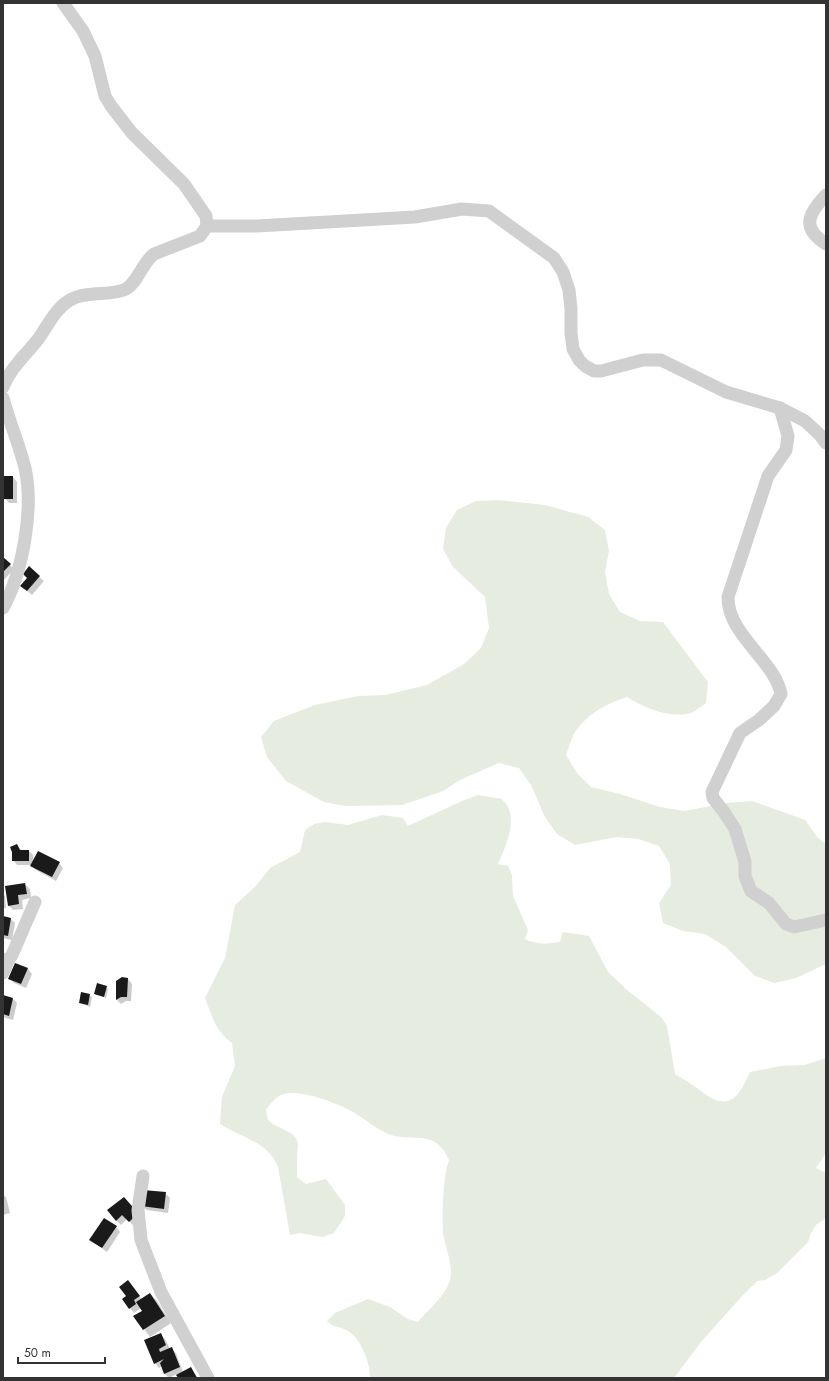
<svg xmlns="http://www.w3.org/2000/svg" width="829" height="1381" viewBox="0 0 829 1381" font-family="Jost,sans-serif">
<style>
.green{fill:#e6ecdf}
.shadow{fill:#0003}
.building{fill:#1a1a1a}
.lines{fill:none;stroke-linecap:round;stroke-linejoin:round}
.minor{stroke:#d0d0d0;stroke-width:13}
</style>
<rect width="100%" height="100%" fill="#fff"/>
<g class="green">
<path d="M498,500l47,5 43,12 17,13 4,21 -4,21 4,22 11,18 20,9 23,1 45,60 -2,21c-5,4 -13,10 -19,11 -22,3 -42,-6 -60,-17 -21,7 -39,16 -52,35 -4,6 -6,16 -9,23l11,18 14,14 29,7 40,13 24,4 43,-8 25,-2 53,19 13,18 8,6v120l-30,14 -21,5 -20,-7 -29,-29 -21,-13 -22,-3 -20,-8 -4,-20 12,-18 -1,-21 -11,-18 -21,-7 -21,-2 -42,8 -18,-11 -12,-17 -14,-32 -12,-17 -20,-5 -39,17 -17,11 -41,14 -57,1 -21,-4 -38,-21 -19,-24 -6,-20 13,-16 41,-16 43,-9 27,-1 42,-10 37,-21 17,-16 8,-20 -4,-31 -32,-30 -10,-18 3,-21 11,-18 19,-9z"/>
<path d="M478,795l24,4c2,3 6,6 7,10 6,18 -4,39 -11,55l10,2 4,9 1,21 15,34 -3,9c12,6 22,5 35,3l3,-10 26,4 19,36 19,18 34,27 6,9 8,48c6,4 13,7 19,12 13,9 28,25 44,8 5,-6 9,-16 12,-22l31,-6 24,-1 21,-7v95l-10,15 10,5v45l-9,6 -6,9 -3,9 -31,31 -12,7 -8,1 -14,14 -42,47 -27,36h-304c1,-14 -10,-42 -24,-48 -10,-5 -8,0 -19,-9l8,-8 33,-14 22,8 18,12 10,3c10,-12 28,-27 32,-42 4,-16 -6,-34 -7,-49 -1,-19 0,-54 6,-71 -14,-34 -41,-15 -65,-28 -8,-4 -15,-10 -23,-15 -16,-11 -61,-30 -80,-22 -7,3 -11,10 -15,15l2,10c6,6 12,7 19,11 15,8 10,14 10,27 0,6 0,13 0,19l9,7 20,-5 19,26v11l-11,17 -12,4 -22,-4 -10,2 -12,-68c-9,-25 -38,-30 -58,-43l2,-27 13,-31 -3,-23c-16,-11 -20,-27 -27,-45l20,-40 10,-53 21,-19 14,-18 30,-16 5,-22 9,-6 11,-2 23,3 34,-10 21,3 5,8 54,-25z"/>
</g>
<g class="shadow">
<polygon points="13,477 17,482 17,503 9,503 5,498"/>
<polygon points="3,558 14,569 3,581"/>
<polygon points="39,577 44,581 32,595 26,590"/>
<polygon points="17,845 22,851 29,851 33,855 33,862 59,863 63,868 56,881 36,870 31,865 17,865 13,860"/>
<polygon points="25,884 30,889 31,898 22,900 23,909 13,910 9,906"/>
<polygon points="3,894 5,896 6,908 3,908"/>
<polygon points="3,917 11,919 15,923 12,940 3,938"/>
<polygon points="16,964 28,969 32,974 26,988 14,983 10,979"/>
<polygon points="128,979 132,984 131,1001 126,1001 121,1004 117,1000 117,981"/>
<polygon points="106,987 108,989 106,998 95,994"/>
<polygon points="82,993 92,997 90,1007 80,1003"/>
<polygon points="3,996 13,999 17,1003 13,1020 3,1017"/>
<polygon points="165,1193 170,1198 168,1213 147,1210 142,1206"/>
<polygon points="3,1195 6,1197 10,1213 3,1215"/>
<polygon points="128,1203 142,1218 134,1226 127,1219 121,1225 116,1220"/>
<polygon points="116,1227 120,1232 107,1252 91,1240"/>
<polygon points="132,1286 142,1300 150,1294 157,1301 171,1323 150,1337 135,1317 143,1311 141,1308 134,1313 130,1308 127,1297"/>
<polygon points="161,1334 165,1339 170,1349 171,1349 176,1353 183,1372 191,1368 198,1378 179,1378 177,1374 169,1378 164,1373 162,1366 159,1368 155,1363"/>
</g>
<g class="building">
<polygon points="3,476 13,476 13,499 4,499"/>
<polygon points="3,557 11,564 3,572"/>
<polygon points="29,566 40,576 27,591 20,586 27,578 23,574"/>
<polygon points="17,844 20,850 29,850 29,861 12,861 12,852 10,847"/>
<polygon points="38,851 60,862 52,877 30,866"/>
<polygon points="25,883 27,894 18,895 19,904 8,906 5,886"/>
<polygon points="3,916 11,918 8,936 3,935"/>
<polygon points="15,963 28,968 21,984 8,979"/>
<polygon points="122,977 128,978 127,997 121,997 116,1000 116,981"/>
<polygon points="97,983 107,986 104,997 94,994"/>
<polygon points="81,992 90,994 88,1005 79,1003"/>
<polygon points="3,995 13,998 9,1016 3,1014"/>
<polygon points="143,1190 166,1192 164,1209 141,1206"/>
<polygon points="124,1197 138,1213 129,1222 122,1215 116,1221 107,1210"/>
<polygon points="104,1218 117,1226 102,1248 89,1240"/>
<polygon points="128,1280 140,1296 134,1300 136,1304 129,1309 122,1299 126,1296 119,1287"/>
<polygon points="150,1293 165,1316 143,1330 133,1316 142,1311 136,1302"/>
<polygon points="161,1333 166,1345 159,1349 160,1352 172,1347 180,1367 164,1374 160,1363 164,1359 154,1364 144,1340"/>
<polygon points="191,1367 197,1378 178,1378 176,1375"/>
</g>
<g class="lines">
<g class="minor">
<path d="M826,195c-18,19 -25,33 0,49"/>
<polyline points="207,226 257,226 415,217 462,209 489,211 554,258 563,272 569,290 571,309 571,333 573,349 579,360 585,366 594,371 601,371 643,360 661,360 726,392 780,408 805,421 820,435 826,443"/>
<path d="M3,387c8,-20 23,-32 36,-49 9,-13 18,-32 33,-39 15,-8 41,-3 54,-10 12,-7 16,-26 28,-35l46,-18 7,-10 -1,-10 -22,-32 -52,-51 -21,-27 -6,-10 -10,-40 -12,-25 -20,-28"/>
<path d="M3,398c6,23 16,46 22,70 9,40 -2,104 -22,140"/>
<path d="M780,408l8,28 -2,14 -18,26 -40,121c-1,37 47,64 53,97l-7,12 -15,14 -19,13 -28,59 1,6 11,14 11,17 10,33v14l6,15 18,12 17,21 8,3 32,-7"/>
<polyline points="3,960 9,959 12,955 35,902"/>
<polyline points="3,973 9,959"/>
<polyline points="143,1176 138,1210 141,1240 161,1292 208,1378"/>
</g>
</g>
<rect width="829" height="1381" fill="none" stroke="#333333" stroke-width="8"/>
<path d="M18 1357v6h87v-6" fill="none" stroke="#333333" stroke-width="2"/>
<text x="24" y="1357" font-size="12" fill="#333333" stroke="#ffffff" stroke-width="3" paint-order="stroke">50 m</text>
</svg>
